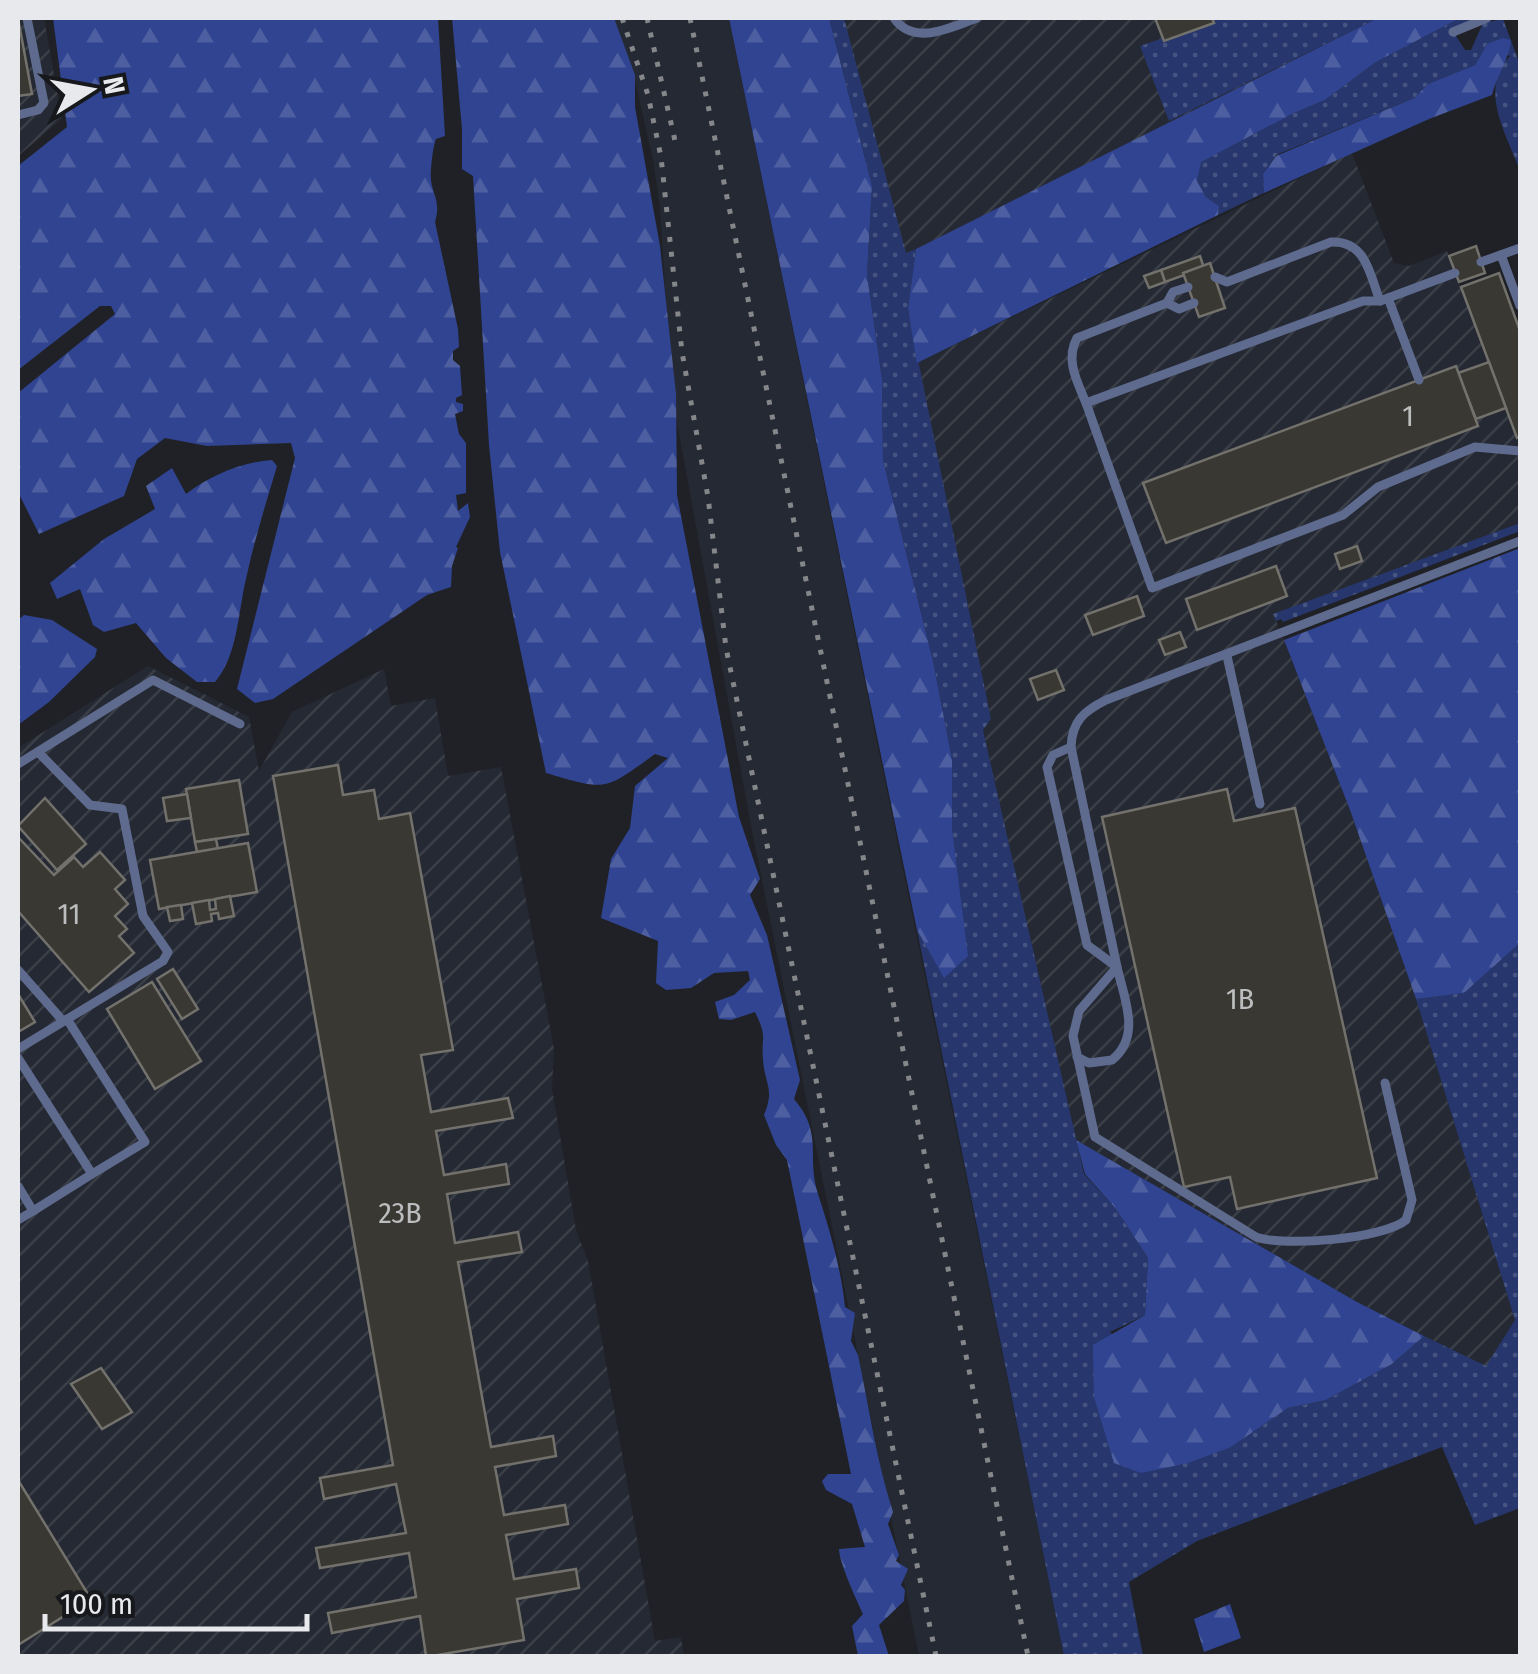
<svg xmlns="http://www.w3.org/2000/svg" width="1538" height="1674" viewBox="0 0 1538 1674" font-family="'Fira Sans Condensed',sans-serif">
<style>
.built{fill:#252933}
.industrial{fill:url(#industrial-furrows)}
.grass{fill:url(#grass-dots)}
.forest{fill:url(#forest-firs)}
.building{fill:#393832;stroke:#73716b;stroke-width:2.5}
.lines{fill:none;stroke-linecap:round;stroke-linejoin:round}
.lane{stroke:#5e6b8e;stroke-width:9}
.rail{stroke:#84868a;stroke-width:5;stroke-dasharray:5 10;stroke-linecap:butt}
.labels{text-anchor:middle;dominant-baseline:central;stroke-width:9;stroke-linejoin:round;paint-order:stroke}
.number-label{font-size:30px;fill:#bcbdbe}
</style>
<defs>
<pattern id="industrial-furrows" width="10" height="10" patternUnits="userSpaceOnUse" patternTransform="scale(2.5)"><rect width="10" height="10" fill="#252933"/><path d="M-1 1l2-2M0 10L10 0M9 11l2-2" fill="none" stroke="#3a3e47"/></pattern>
<pattern id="grass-dots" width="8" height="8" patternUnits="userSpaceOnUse" patternTransform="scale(2.5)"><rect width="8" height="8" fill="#27376d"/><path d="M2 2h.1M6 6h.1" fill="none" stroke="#465482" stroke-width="1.8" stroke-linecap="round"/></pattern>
<pattern id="forest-firs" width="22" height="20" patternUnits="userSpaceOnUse" patternTransform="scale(2.5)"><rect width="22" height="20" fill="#304491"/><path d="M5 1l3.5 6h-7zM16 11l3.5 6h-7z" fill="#4e5fa1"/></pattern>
</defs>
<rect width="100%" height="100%" fill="#1f2126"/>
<polygon class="built" points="613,18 729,18 1064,1656 919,1656 751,826 671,390 660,207 653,160 633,72"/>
<g class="industrial">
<polygon points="18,18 44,18 62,119 18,156"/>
<polygon points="829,18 1378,18 892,262"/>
<polygon points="1352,153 1394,263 1409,266 1447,251 1520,446 1520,523 1274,615 1350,810 1416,999 1515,1320 1486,1367 1357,1302 1076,1140 983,730 991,719 917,363"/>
<polygon points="148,666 249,717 259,771 292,712 384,669 391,706 435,698 448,776 501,767 554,1049 552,1089 576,1230 588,1261 655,1641 681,1637 684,1656 18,1656 18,748"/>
</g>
<g class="grass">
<polygon points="829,18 844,18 906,253 916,249 908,310 991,719 983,730 1084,1174 1116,1209 1148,1258 1145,1315 1110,1332 1231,1447 1288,1408 1326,1400 1392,1364 1424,1336 1486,1366 1515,1320 1416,999 1464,993 1520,943 1520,1508 1475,1525 1442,1447 1197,1541 1129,1582 1143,1656 1064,1656 917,930 944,977 952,759 933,661 883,460 882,379 867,275 872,186"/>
<polygon points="1212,18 1378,18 1169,121 1140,46 1163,38 1165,41 1214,23"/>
<path d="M1460,18h13l-15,9 -2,9 9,14h6l12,-27 20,-4 17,46v106c-14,-39 -42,-80 -10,-115l-23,-12 -12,21 -47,19 -14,14 -138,57 -13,19 1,19 -46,22 1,-9 -13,-9 -9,-16 3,-19 94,-49 31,-13 51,-38z"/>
<polygon points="1520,523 1520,531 1283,622 1281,619 1276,621 1273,614"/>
</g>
<g class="forest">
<path d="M53,18h385l7,118 -9,3c-3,7 -6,33 -5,41 2,17 10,21 4,42l23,107 1,18 -6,4v9l7,6 2,29 -6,3v4l7,2v7l-8,3 4,20 7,9v50l-10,2 2,16 10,-8 2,14 -14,30 2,1 -6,18 -1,21 -24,8 -154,104 -18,4 -18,-14 58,-231 -4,-15 -84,3 -42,-8 -28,21 -13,37 -85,38 -21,-42v-99l97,-79 -4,-8h-11l-82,64v-204l49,-39z"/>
<path d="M452,18h162l21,57v32l25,139 16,148 1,101 62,322 21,62 -10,16 17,40 33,145 -6,19c30,35 12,57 24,95 12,37 23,74 27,113l10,6 -4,28 7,14c11,52 19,108 35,157l-5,12 11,31 -3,6 12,8 -7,16 4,5 -1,11 -25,24 10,31h-31l-6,-30 11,-12c-7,-15 -24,-52 -24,-65l26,-2 -13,-43 -26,-14 -4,-9 6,-7h23l-64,-314 -11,-15 -12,-30c11,-26 1,-30 -1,-55 -2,-26 5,-21 -8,-48l-24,8 -12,-1 -4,-17 19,-7 16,-15 -2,-9 -34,2 -23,15 -25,2 -10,-7 2,-42 -57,-23 10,-59 19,-31 5,-42 33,-28 -13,-4c-51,37 -48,37 -109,19l-46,-221 -11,-107 -16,-269 -11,-7v-40z"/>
<polygon points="729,18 829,18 872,186 867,275 882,379 883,460 933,661 952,759 952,830 968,956 944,978 917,930"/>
<polygon points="1378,18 1460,18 1376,62 1325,100 1294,113 1201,162 1197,181 1206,197 1219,206 1218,215 917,363 908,309 916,249"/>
<path d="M1503,38l8,2c-2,20 -14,35 -19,55l-63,24 -165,74 -1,-19 13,-18 138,-58 14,-14 47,-19 12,-21z"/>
<path d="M272,460l5,6c-11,37 -23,75 -31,113 -8,33 -8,76 -31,103h-18l-31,-24 -30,-35 -32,9 -11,-7 -13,-36 -23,10 -7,-16 54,-44 51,-30 -9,-23 26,-18 14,26c24,-18 55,-32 86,-34z"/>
<polygon points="1520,548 1520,943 1464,993 1416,999 1350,810 1284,640"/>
<polygon points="24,615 52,620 97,649 95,657 49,702 18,725 18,620"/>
<polygon points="1076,1140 1357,1302 1424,1336 1392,1364 1326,1400 1288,1408 1231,1447 1188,1463 1141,1473 1114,1463 1094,1397 1093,1345 1145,1315 1148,1258 1116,1209 1085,1174"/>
<polygon points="1230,1604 1241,1638 1204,1652 1194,1619"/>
</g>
<g class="building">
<polygon points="18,18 32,94 18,96"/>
<polygon points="1155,18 1212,18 1214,23 1164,41"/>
<polygon points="1476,246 1485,273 1459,282 1449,256"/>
<polygon points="1200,256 1204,268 1165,282 1161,270"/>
<polygon points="1210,263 1225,308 1199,317 1183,273"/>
<polygon points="1161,270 1165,282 1149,288 1144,276"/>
<polygon points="1499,273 1520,331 1520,437 1517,438 1461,287"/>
<polygon points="1489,362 1506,408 1476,419 1458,373"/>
<polygon points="1456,366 1478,426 1166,543 1143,483"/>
<polygon points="1357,546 1362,561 1340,569 1335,554"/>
<polygon points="1276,566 1287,596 1197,630 1186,599"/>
<polygon points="1137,596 1144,616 1093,635 1085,615"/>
<polygon points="1180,632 1186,647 1165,655 1159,640"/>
<polygon points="1056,670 1064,690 1038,700 1030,679"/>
<polygon points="338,765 343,795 374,790 379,819 410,813 453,1050 421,1055 431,1112 508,1098 513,1118 436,1131 444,1175 506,1164 509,1184 447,1194 455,1243 518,1232 522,1252 458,1262 491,1447 553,1436 556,1456 495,1467 504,1515 565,1505 568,1524 506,1535 514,1579 576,1569 579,1588 517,1599 524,1640 432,1656 426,1656 420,1616 332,1633 328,1613 416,1597 409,1553 320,1568 316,1548 406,1533 396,1484 324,1499 320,1478 393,1465 273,776"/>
<polygon points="239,780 248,834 195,842 186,789"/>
<polygon points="1227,789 1234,821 1295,808 1377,1178 1237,1209 1230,1177 1184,1187 1102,817"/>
<polygon points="187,794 191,818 167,821 163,798"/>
<polygon points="45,798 86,844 57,870 18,826"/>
<polygon points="18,837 54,875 74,857 83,867 100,852 125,880 115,889 128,904 115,916 127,929 119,936 134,953 89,992 18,911"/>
<polygon points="216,839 218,849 197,852 195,842"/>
<polygon points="248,843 257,892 159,909 150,860"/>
<polygon points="230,896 234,916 219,919 218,913 211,914 212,921 196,924 192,903 209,900 210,910 216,909 215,899"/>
<polygon points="181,905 183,919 170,921 167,907"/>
<polygon points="173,969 198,1009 182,1019 157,979"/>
<polygon points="152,982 201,1061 155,1089 107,1009"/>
<polygon points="18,994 35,1022 18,1032"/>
<polygon points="101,1368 132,1412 102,1429 71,1384"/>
<polygon points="18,1480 91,1599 18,1645"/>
</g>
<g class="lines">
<g class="lane">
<path d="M894,18c20,29 57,9 83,0"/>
<polyline points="1453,32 1487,18"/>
<polyline points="18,115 38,110 44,103 27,18"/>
<polyline points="1501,255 1520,306"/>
<polyline points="1481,262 1520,248"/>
<polyline points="1455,273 1380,301 1363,301 1086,403 1152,588 1343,515 1378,487 1475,447 1520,451"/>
<path d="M1215,277l12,5 104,-40c35,-2 39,33 49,59"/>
<polyline points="1388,298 1419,380"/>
<polyline points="1167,303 1179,309 1194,303"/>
<path d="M1086,403c-9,-22 -21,-43 -9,-65l90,-35 6,-11 15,-5"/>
<polyline points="1227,656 1260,804"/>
<path d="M1071,747l-18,8 -6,12 40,178 30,22c7,31 25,69 -5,93l-23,3 -12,-6"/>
<polyline points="18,764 153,680 240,724"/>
<polyline points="18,970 63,1021"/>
<polyline points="67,1019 145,1142 92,1174"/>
<polyline points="18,1049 163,961 168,952 143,916 122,809 90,805 38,752"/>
<polyline points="18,1058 92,1174 33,1211"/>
<path d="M1385,1083l27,117 -6,20c-23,19 -122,27 -150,17l-161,-100 -22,-101 6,-25 38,-44 -46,-220c1,-26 13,-36 35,-47l414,-159"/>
<polyline points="18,1186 33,1211 18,1220"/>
</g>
<g class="rail">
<polyline points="622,18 648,95 661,157 682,352 708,497 726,648 936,1656"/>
<polyline points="647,18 676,145"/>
<polyline points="690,18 1028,1656"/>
</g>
</g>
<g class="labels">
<g class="number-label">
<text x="1408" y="416">1</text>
<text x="69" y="914">11</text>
<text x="1240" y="999">1B</text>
<text x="400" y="1213">23B</text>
</g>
</g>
<rect width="1538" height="1674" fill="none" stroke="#e7e9ec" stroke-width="40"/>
<g transform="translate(90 90) rotate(79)" stroke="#16181c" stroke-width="8" paint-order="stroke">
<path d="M0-8L18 38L0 25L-18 38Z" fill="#e7e9ec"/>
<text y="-15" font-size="28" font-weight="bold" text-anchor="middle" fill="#e7e9ec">N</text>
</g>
<path d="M45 1614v15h262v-15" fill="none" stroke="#e7e9ec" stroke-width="5"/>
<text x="60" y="1614" font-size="30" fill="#e7e9ec" stroke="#16181c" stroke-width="8" paint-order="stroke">100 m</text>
</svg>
